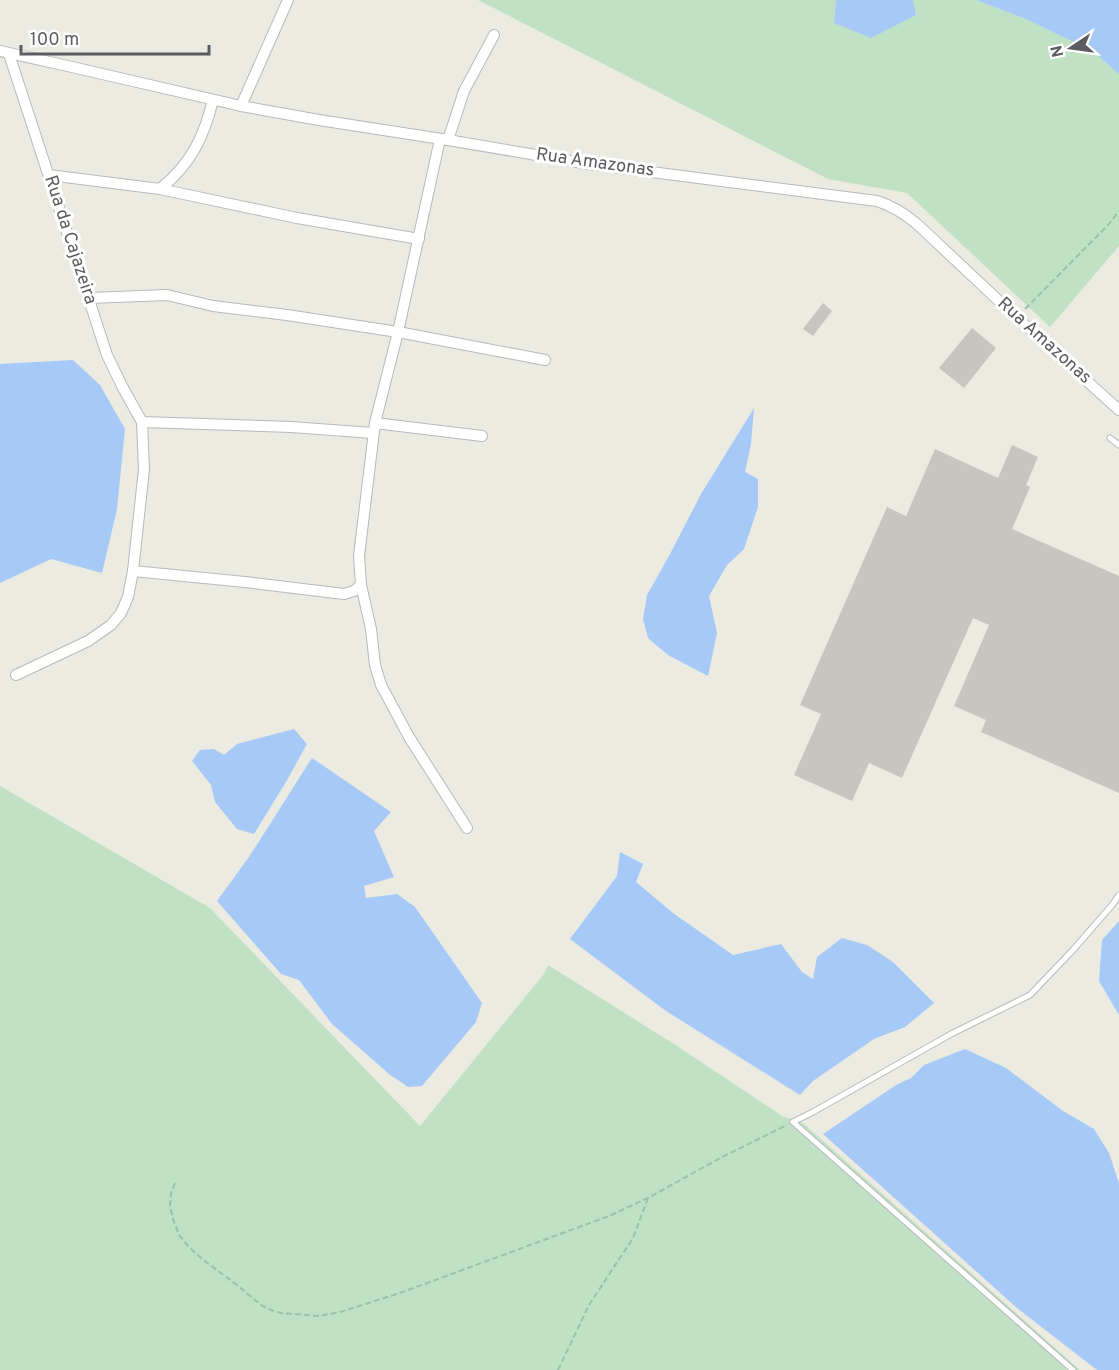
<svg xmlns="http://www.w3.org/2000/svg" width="1119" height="1370" viewBox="0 0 1119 1370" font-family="Overpass,sans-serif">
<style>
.green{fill:#c0e1c4}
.water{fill:#a6c9f7}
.building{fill:#c7c5be}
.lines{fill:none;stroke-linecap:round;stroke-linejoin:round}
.lane-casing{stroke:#b7b8bd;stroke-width:7}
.street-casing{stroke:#b7b8bd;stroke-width:12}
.path{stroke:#9ac1aa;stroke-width:2;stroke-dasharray:6 3;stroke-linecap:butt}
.lane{stroke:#fff;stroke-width:5}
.street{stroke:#fff;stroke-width:10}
.labels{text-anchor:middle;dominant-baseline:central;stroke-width:6;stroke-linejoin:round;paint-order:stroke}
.street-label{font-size:18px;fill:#5a5c61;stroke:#fff}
</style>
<rect width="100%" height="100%" fill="#ecebe2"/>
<g class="green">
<polygon points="478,0 836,0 834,23 916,15 913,0 976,0 1026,19 1094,52 1119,74 1119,246 1050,327 907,193 828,179"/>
<polygon points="0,786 210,908 420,1126 544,974 548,965 674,1044 784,1117 803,1123 1080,1370 0,1370"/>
</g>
<g class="water">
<polygon points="836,0 913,0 916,15 871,38 834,23"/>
<polygon points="976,0 1119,0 1119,74 1094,52 1026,19"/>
<polygon points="73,360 100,385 125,429 117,509 102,573 51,559 0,583 0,364"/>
<polygon points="754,408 751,444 745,472 758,479 758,507 744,549 727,565 709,596 717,633 708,676 668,655 648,638 643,619 647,595 669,556 701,494"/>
<polygon points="294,729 307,744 286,782 254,834 237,829 215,802 211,785 192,761 200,750 214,749 224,755 237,744"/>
<polygon points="312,758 391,812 374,831 394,877 364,886 366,898 397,894 415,907 482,1003 476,1022 422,1086 408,1087 389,1074 332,1024 299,980 281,974 217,901 249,857"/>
<polygon points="620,852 643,864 636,882 673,913 733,955 781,944 802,972 813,979 817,957 842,938 867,945 893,962 934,1003 905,1027 874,1039 813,1081 800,1095 666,1011 570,939 617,876"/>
<polygon points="1119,921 1119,1015 1099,981 1102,940"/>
<polygon points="965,1049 1006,1068 1063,1111 1094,1129 1109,1153 1119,1183 1119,1370 1097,1370 1017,1308 823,1134 896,1085 911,1078 924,1065"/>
</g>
<g class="building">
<polygon points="823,303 832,311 813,336 803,329"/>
<polygon points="972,328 996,348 964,388 939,368"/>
<polygon points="1012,445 1038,457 1026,485 1030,487 1012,529 1119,576 1119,793 981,732 986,720 954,706 989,625 973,618 902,778 869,763 852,801 794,775 821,714 800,705 887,507 906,516 935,449 998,478"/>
</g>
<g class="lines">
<g class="lane-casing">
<g id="lane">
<polyline points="1110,438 1119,445"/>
<polyline points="1073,1370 793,1122 813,1112 951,1034 1030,995 1073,950 1113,904 1119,895"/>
</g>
</g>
<g class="street-casing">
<g id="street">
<path d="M0,51l72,16 169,39 78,14 129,20 141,24 288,37c16,5 27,12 40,23l99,93 103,93"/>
<polyline points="9,54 107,355 123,388 142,422 144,469 133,571 128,597 121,613 111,625 88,641 16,675"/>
<polyline points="241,106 288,0"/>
<polyline points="440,139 398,332 375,423 359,556 361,585 371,629 375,665 381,685 409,737 467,828"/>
<polyline points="448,140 464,91 494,35"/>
<polyline points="49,175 160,189 297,218 419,239"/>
<path d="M160,189c31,-25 44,-52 53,-89"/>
<polyline points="89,298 167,295 213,306 287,315 398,332 545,360"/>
<polyline points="142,422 291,427 373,433"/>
<polyline points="375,423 482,436"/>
<polyline points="133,571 245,582 344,594 354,591 361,585"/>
</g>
</g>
<g class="path">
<polyline points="1025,309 1109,224 1119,211"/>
<polyline points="175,1183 171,1193 170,1206 173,1219 179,1235 188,1246 202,1259 237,1285 261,1305 271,1310 281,1313 319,1316 340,1312 400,1293 609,1216 648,1198 722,1157 785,1126"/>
<polyline points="558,1370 589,1305 633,1238 648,1198"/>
</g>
<use href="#lane" class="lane"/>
<use href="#street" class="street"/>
</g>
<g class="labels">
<g class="street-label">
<text transform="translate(595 163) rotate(8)">Rua Amazonas</text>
<text transform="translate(70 240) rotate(72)">Rua da Cajazeira</text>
<text transform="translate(1044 341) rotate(42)">Rua Amazonas</text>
</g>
</g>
<g transform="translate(1071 48) rotate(257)" stroke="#ffffff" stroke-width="4.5" paint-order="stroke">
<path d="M0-4.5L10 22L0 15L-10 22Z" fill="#5a5c61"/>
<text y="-9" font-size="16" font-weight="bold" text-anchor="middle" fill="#5a5c61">N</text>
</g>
<path d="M21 45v9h188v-9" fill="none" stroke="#5a5c61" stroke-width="3"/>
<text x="30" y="45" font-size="18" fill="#5a5c61" stroke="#ffffff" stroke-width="4.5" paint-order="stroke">100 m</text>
</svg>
